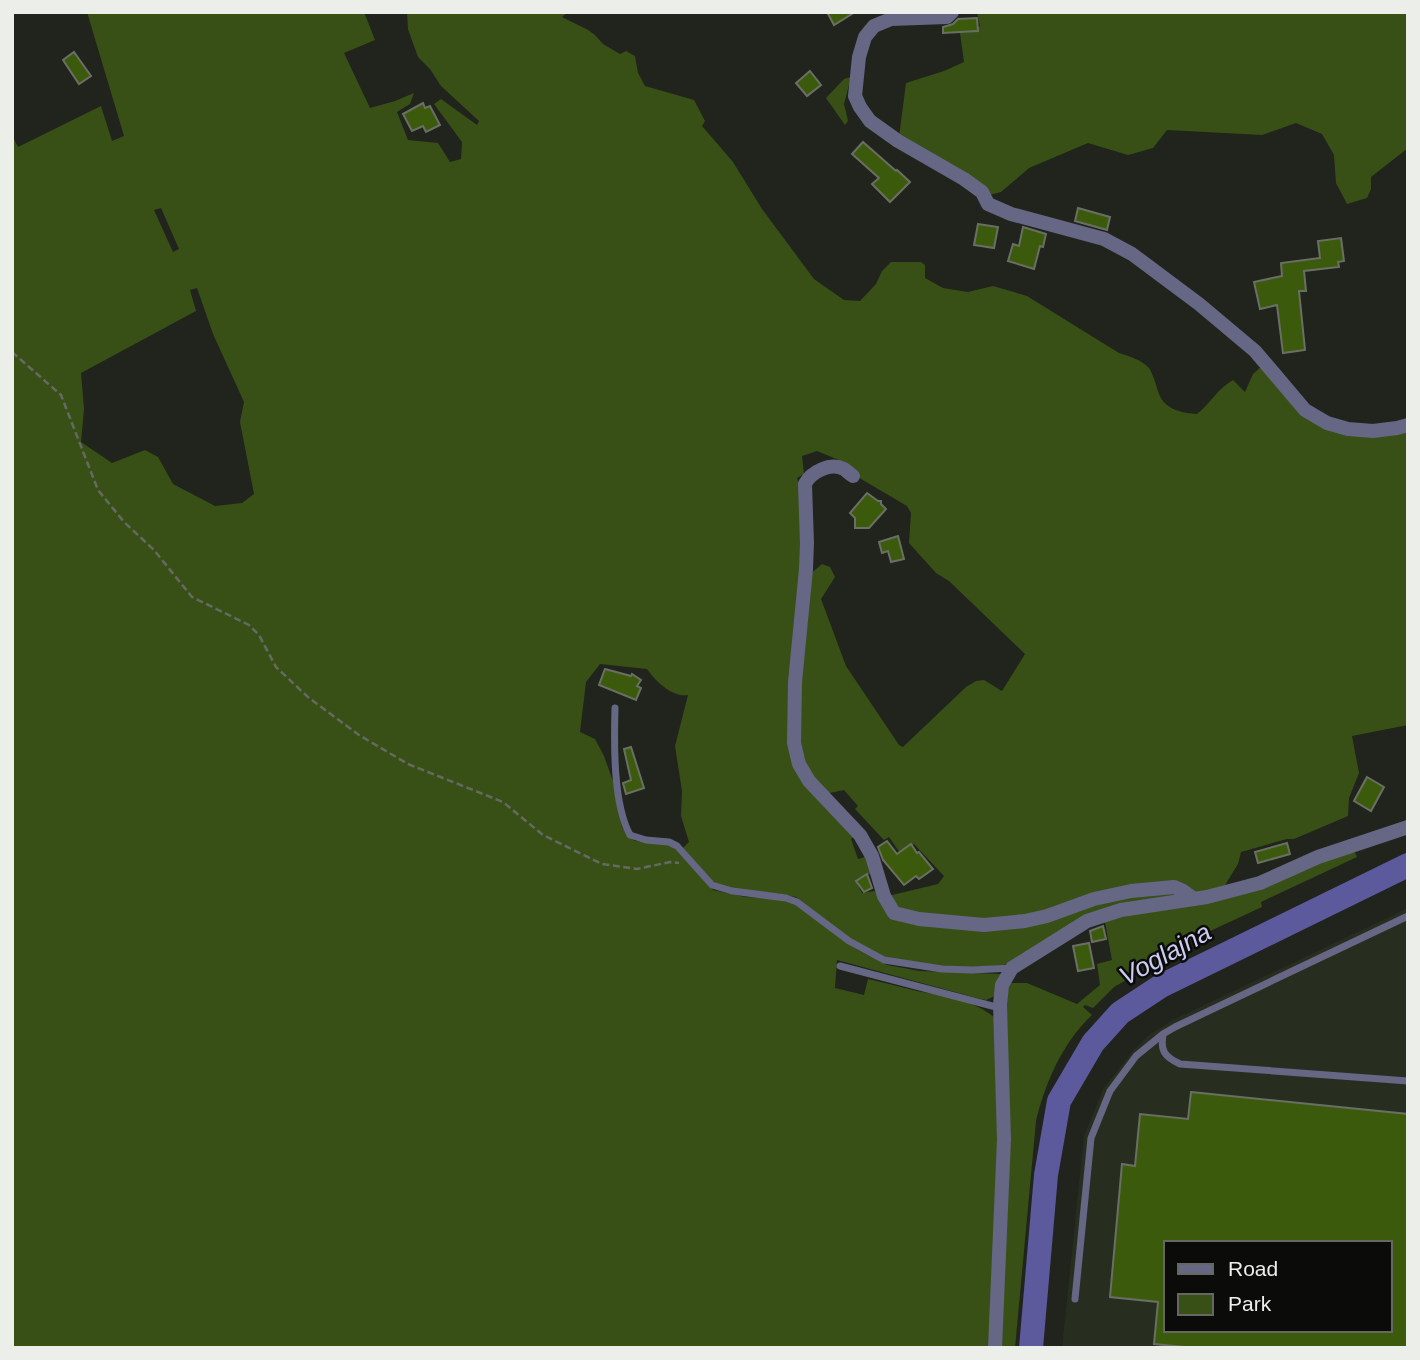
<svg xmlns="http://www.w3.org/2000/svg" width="1420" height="1360" viewBox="0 0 1420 1360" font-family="Helvetica,sans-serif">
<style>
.built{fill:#272e20;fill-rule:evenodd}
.green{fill:#385016;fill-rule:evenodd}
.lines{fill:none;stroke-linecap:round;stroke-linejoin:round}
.river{stroke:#5d599d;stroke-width:24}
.building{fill:#3c5a0b;stroke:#6a6f65;stroke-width:2;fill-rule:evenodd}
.path{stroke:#666962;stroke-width:2.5;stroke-dasharray:7 3.5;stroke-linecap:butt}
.lane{stroke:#666685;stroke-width:7}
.street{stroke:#666685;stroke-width:14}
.labels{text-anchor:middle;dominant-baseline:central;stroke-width:5;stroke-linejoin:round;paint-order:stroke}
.water-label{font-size:26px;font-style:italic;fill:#cccdf4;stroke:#0b0c09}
</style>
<rect width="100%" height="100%" fill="#20241c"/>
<path class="built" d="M1408,908v440h-346l22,-212 19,-47 30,-38 16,-16 24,-15zM1166,1243h224v87h-224z"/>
<g class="green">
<path d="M87,12h277l11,28 -31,13 26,55 25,-7 19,-8 -4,11 -13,8 11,28 30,3 12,19 11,-3 1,-17 -28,-38 7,-5 36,26 2,-4 -38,-35 -11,-17 -12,-12 -10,-28 -1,-17h161l-6,5 26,13 7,5 8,9 17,10 6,-3 9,5 3,17 7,13 49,14 11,21 -3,5 31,36 29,47 52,70 30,21 16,1 16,-17 6,-13 9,-9h30l4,3v13l18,10 25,4 25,-6 34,10 92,57c10,3 23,7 30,15 5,8 7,18 10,26 6,16 24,19 38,20 14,-11 19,-24 36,-34l12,12 8,-18 9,-8c13,15 25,33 40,46 29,25 71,25 106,15v298l-56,11 7,37 -10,25 -1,18 -54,23h-7l-46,13 -3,12 -16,26 -19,4 -27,-9 -45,3 -38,8 -46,17 -23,6 -51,2 -52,-5 -25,-5 -8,-15 50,-12 6,-8 -30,-32 -14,9 -11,-16 -5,3 -29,-31 3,-3 -14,-16 -19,4 -12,-13 -12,-18 -4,-20 -1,-51 13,-117 13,-11 8,3 5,10 -14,22 25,67 53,79 4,2 63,-60 10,-6 8,-1 18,11 23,-37 -76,-73 -13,-8 -27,-30 2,-30 -4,-7 -46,-27 -15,-16 -29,-12 -15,5 2,18 -7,4 4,12 2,79 -12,112v62l4,20 7,14 14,18 39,41 -4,3 7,20 11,-3 2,17 -15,9 6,11 13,-2 17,24 24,8 70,5 41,-3 13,-3 55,-20 36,-9 38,-4 4,2v6l-53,9 -35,9 -74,47 -8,3 -42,3 -63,-7 -23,-7 -31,-19 -48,-38 -14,-3 -43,-4 -13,-2 -14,-7 -12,-11 -17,-22 6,-6 -8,-26 1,-25 -7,-45 13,-51c-15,3 -33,-14 -41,-26l-47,-5 -14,18 -6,50 15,7 9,17 9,25 4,25 5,21 5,9 8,5 29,2 9,4 40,43 32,7 34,2 15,4 49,37 15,10 29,15 33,6 81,3 2,4 -6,17 -11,5 -9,-2 -140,-38 -2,28 29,7 4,-16c17,4 33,8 49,12 26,5 58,9 78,27l4,34 1,79 -9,217h-979v-1213l6,12 83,-41 11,35 12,-5zM161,208l18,41 -6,3 -19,-42zM197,288l16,46 31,68 -4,20 14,72 -12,9 -27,3 -42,-22 -15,-27 -13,-7 -33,13 -31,-21 3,-33 -3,-36 115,-62 -6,-21z"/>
<polygon points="977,12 1408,12 1408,148 1371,177 1371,189 1367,198 1347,204 1336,183 1334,155 1322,134 1296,123 1262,135 1167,130 1153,148 1128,155 1088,143 1029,168 1001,192 989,195 899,137 906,83 944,71 964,62 960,33 973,32 974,28 980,26"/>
<polygon points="851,77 844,104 848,121 845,125 826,98 844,79"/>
<path d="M1353,848l4,9 -96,45 1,5 -93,43 -44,25 3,4 -14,8 -21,21 -8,-3 -2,2 9,8c-29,27 -47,68 -56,106l-21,227h-15l4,-330 5,-35h18l50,21 23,-19 -3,-21 15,-4 -8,-43 71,-14z"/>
</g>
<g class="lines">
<polyline class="river" points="1031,1348 1046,1175 1059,1101 1093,1043 1120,1013 1161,986 1408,865"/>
</g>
<g class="building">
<polygon points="827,12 855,12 834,25"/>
<polygon points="977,18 978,31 943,33 943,27 953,24 958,19"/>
<polygon points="74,52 91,76 79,84 63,60"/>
<polygon points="810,71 821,85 807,96 796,83"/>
<polygon points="423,103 425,108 430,106 440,125 426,132 423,126 412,131 403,114"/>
<polygon points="863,142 896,171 897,170 910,182 890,202 872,184 879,178 852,154"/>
<polygon points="1078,208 1110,217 1107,230 1075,221"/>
<polygon points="978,224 998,227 994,248 974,245"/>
<polygon points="1023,227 1046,234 1043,247 1040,246 1034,269 1008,261 1013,244 1019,246"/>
<polygon points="1341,238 1344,261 1338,262 1339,267 1304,271 1306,291 1299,291 1305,350 1283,353 1277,305 1260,309 1254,282 1282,276 1281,263 1320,258 1318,241"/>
<polygon points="867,493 878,501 881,501 881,504 886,509 869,528 855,528 855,518 850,513"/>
<polygon points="898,536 904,559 891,562 888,551 882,553 879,542"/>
<polygon points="605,669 631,676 632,674 641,680 637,686 641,688 636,700 599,685"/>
<polygon points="631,747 644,788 626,794 623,783 631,780 624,749"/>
<polygon points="1367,777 1384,787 1371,811 1354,801"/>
<polygon points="887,841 897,854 911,844 917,853 919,852 933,869 919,879 916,876 904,885 883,860 878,847"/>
<polygon points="1287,843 1290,854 1258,863 1255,852"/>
<polygon points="867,874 872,888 864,892 856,881"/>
<polygon points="1103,926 1106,939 1092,942 1090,931"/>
<polygon points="1089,943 1094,968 1078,971 1073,946"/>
<path d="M1191,1092l217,22 -1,234h-212l-41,-4 4,-42 -48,-5 12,-133 13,2 5,-52 48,5zM1166,1243h224v87h-224z"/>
</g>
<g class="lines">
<polyline class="path" points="12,352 61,395 98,490 124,522 154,550 192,597 249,625 259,635 276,667 309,698 359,735 408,764 503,802 543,835 602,864 637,869 670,862 679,863"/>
<g class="lane">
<path d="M615,708c-1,35 -2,96 15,127l16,5 23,2 8,4 35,39 20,6 54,7 11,4 52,39 35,19 58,9 30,1 40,-2"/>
<polyline points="840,966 1000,1008"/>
<path d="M1163,1035c-3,16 2,22 17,29l228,17"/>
<polyline points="1075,1299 1091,1138 1110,1091 1136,1056 1163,1034 1175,1027 1408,916"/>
</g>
<g class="street">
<polyline points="952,12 947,17 891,19 874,26 865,37 859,57 855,96 860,107 870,121 898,141 964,179 982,192 988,204 1011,214 1104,239 1132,254 1199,304 1255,351 1305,410 1327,423 1348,429 1373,431 1397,428 1408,425"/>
<path d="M853,476c-3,-2 -6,-5 -9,-7 -14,-7 -33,3 -39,15l2,59 -1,26 -11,113 -1,61 5,21 10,17 51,54 12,21 12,40 10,17 25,6 65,6 41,-4 22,-5 47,-17 37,-8 43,-4 9,4 11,8"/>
<polyline points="995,1348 1004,1139 1000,1005 1002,985 1012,968 1087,921 1121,910 1207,897 1260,883 1318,857 1408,827"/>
</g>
</g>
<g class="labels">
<g class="water-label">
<text transform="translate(1165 954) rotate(-29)">Voglajna</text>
</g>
</g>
<rect width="1420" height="1360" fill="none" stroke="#ecefe9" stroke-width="28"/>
<rect x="1164" y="1241" width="228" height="91" fill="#0b0c09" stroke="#656763" stroke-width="2"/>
<rect x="1178" y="1264" width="35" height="10" fill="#666685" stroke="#656763" stroke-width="2"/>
<text x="1228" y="1276" font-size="21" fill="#ecefe9">Road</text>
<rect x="1178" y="1294" width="35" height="21" fill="#385016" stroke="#656763" stroke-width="2"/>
<text x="1228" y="1311" font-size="21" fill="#ecefe9">Park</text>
</svg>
